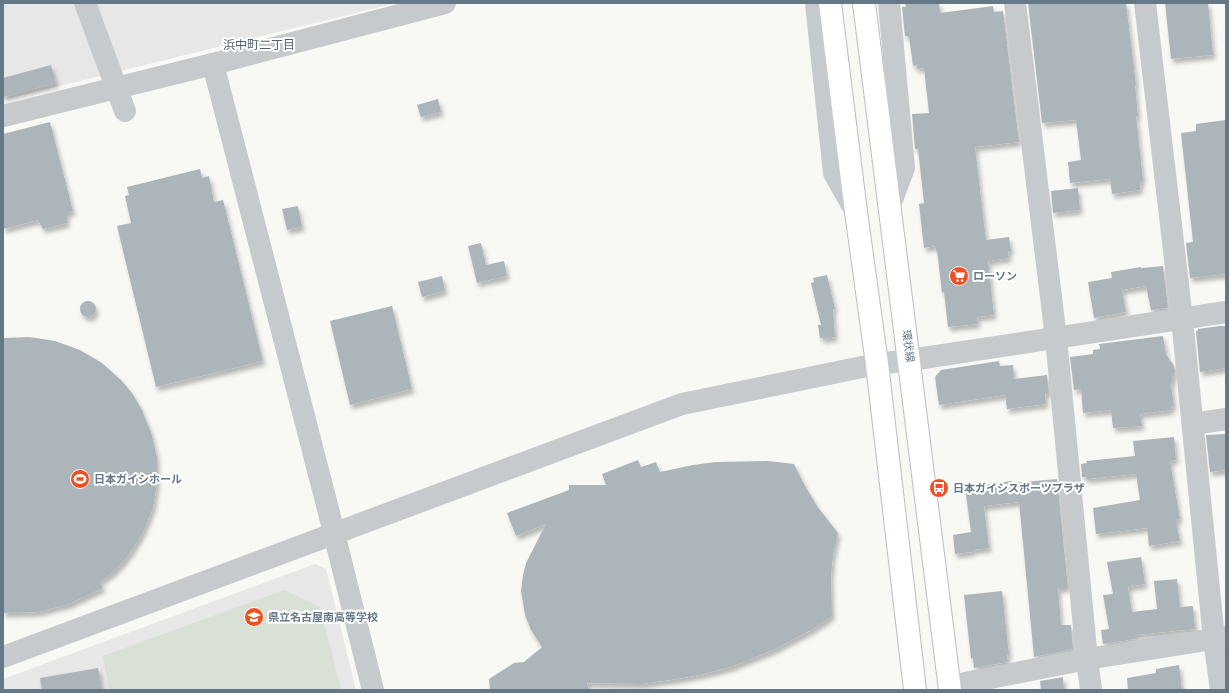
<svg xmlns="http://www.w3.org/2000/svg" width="1229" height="693" viewBox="0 0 1229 693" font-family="Raleway,'Noto Sans JP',sans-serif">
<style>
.built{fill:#e6e7e6}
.green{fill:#d9e0d6}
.building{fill:#acb5ba;filter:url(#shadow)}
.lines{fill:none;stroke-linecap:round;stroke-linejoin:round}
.major-casing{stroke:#b9bdc1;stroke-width:24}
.minor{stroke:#c6cacd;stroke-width:22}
.major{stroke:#fff;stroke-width:22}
.minor-bridge{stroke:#c6cacd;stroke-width:22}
.labels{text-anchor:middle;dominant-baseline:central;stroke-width:4;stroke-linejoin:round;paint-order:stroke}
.poi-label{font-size:11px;font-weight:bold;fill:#657888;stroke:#fff;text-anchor:start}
.street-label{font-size:11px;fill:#657888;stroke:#fff}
.neighbourhood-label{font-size:12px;fill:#53616d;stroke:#fff}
</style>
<defs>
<filter id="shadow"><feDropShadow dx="2.5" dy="4.5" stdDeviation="2" flood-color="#0004"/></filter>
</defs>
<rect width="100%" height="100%" fill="#f8f8f5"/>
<g class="built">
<polygon points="3,3 396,3 3,100"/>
<polygon points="315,564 326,569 356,690 3,690 3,679"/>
</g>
<polygon class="green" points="284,590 320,607 341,690 109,690 103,656"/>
<g class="building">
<polygon points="905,3 939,3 940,13 993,6 994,12 1003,11 1019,142 975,147 986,240 1009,237 1011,251 1008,251 1009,258 988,261 994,315 977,317 978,324 948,327 944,292 942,293 937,250 936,250 935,246 924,248 919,204 924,203 918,149 915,149 912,114 929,113 924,68 917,69 917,65 913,66 909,36 905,36 902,7 906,7"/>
<polygon points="1028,3 1126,3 1136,85 1135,85 1138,116 1136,116 1143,180 1141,180 1140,190 1112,194 1110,179 1070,183 1068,162 1081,160 1076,120 1042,123"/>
<polygon points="1165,3 1208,3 1213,55 1171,59"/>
<polygon points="51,65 56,83 3,97 3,78"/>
<polygon points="438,99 441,112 421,117 417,105"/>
<polygon points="1226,120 1226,274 1190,278 1186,243 1193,242 1181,133 1196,131 1196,124"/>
<polygon points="50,122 73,211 67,213 67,223 43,229 38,220 3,229 3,134"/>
<polygon points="200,169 202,178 209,176 214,202 223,200 263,361 156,387 117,226 131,223 125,196 129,195 127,187"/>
<polygon points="1078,188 1080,210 1053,213 1051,191"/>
<polygon points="298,206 302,227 287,230 282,209"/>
<polygon points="481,243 486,265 504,261 507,276 477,283 468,246"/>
<polygon points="1163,266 1168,308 1151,310 1146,286 1122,290 1126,312 1094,318 1088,282 1112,278 1111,272 1141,267 1141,268"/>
<polygon points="827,275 835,309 833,309 835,337 823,339 823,338 820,338 818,325 821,325 811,283 814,282 813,278"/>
<polygon points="442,276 445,291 422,297 418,282"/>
<circle cx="88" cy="309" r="8"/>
<polygon points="392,306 412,389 350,405 330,321"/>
<polygon points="1220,326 1226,326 1226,368 1200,372 1196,331 1198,330 1198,329"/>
<polygon points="1163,336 1166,354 1174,366 1175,371 1171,385 1174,406 1171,406 1172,410 1140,414 1142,426 1113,428 1111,410 1083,413 1081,389 1074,390 1070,357 1093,354 1093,350 1100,349 1099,344"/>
<polygon points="29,337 55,341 80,350 102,363 121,380 132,393 141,408 151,432 157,457 157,483 153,508 143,532 134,547 124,561 112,573 100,582 103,588 69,604 38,612 3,613 3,338"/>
<polygon points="999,361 1000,366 1013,365 1014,379 1047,375 1049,393 1045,393 1046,404 1007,409 1005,395 939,405 935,377 941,370"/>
<polygon points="1226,434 1226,470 1210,472 1206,435"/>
<polygon points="1174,437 1176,460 1170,461 1180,519 1176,520 1180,541 1149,546 1147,528 1096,534 1093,508 1140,500 1136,474 1087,479 1087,477 1082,477 1081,464 1087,463 1086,461 1135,456 1133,441"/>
<polygon points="638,460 641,467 656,462 660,472 693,465 716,462 768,461 794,464 804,484 817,506 838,533 833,555 831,576 832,616 813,629 775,649 731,667 704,674 677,679 641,684 587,683 589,690 490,690 489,679 514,663 524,662 542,647 531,630 525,615 521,591 523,575 526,563 546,524 516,536 507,513 569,490 569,485 606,485 602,474"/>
<polygon points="1057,479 1068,588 1058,588 1061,625 1071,625 1073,649 1034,657 1019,502 984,506 989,548 972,550 972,552 955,554 953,535 971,532 965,487 1012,481 1012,483"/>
<polygon points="1141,557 1145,584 1128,587 1132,612 1157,609 1154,581 1177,579 1180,607 1193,606 1195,629 1135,635 1135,639 1103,644 1101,630 1109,629 1103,595 1113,594 1107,562"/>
<polygon points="1002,591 1009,655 1007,655 1008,662 974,668 973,658 971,659 964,595"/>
<polygon points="1179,665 1182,690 1128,690 1127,678 1156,673 1156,669"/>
<polygon points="98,668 102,690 42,690 40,678"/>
<polygon points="1063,677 1064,690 1041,690 1040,681"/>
</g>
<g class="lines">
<g class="major-casing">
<g id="major">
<polyline points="830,3 856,212 877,364 915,690"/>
<polyline points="864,3 950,690"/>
</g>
</g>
<g class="minor">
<polyline points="816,3 834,173 856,212"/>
<polyline points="1015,3 1056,338 1087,659 1091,690"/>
<polyline points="1145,3 1182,319 1214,639 1221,690"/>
<polyline points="213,64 328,509 373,690"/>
<polyline points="3,116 213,64 445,3"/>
<polyline points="889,208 904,168 889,3"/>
<polyline points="1193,424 1226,419"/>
<polyline points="3,657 682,404 877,364 910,360 1226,312"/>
<polyline points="950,686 1087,659 1226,637"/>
</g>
<use href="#major" class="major"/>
<polyline class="minor-bridge" points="85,3 125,111"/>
</g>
<defs>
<g id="supermarket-disc" transform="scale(1)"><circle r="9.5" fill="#ef501e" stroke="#fff"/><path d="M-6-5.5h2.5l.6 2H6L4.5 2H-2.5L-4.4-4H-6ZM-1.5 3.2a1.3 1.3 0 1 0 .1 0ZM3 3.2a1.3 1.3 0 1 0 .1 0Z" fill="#fff"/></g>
<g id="stadium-disc" transform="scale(1)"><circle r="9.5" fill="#ef501e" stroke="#fff"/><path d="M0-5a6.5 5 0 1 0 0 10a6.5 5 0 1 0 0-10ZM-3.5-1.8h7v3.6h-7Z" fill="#fff"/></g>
<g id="bus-disc" transform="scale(1)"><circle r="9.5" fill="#ef501e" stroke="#fff"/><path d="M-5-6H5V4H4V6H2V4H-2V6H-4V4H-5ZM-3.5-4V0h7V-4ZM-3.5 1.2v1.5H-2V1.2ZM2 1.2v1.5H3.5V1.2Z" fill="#fff"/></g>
<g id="school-disc" transform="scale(1)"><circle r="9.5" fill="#ef501e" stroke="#fff"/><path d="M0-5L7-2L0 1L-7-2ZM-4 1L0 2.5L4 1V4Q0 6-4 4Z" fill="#fff"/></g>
</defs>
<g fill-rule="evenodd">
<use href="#supermarket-disc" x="959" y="276"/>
<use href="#stadium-disc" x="80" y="479"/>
<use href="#bus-disc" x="939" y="488"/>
<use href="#school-disc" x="254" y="617"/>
</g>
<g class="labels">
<g class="poi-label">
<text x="973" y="276">ローソン</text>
<text x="94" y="479">日本ガイシホール</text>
<text x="953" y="488">日本ガイシスポーツプラザ</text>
<text x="268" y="617">県立名古屋南高等学校</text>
</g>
<g class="street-label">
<text transform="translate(908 346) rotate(82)">環状線</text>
</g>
<g class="neighbourhood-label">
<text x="259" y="45">浜中町二丁目</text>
</g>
</g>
<rect width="1229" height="693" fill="none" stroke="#657888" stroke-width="8"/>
</svg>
